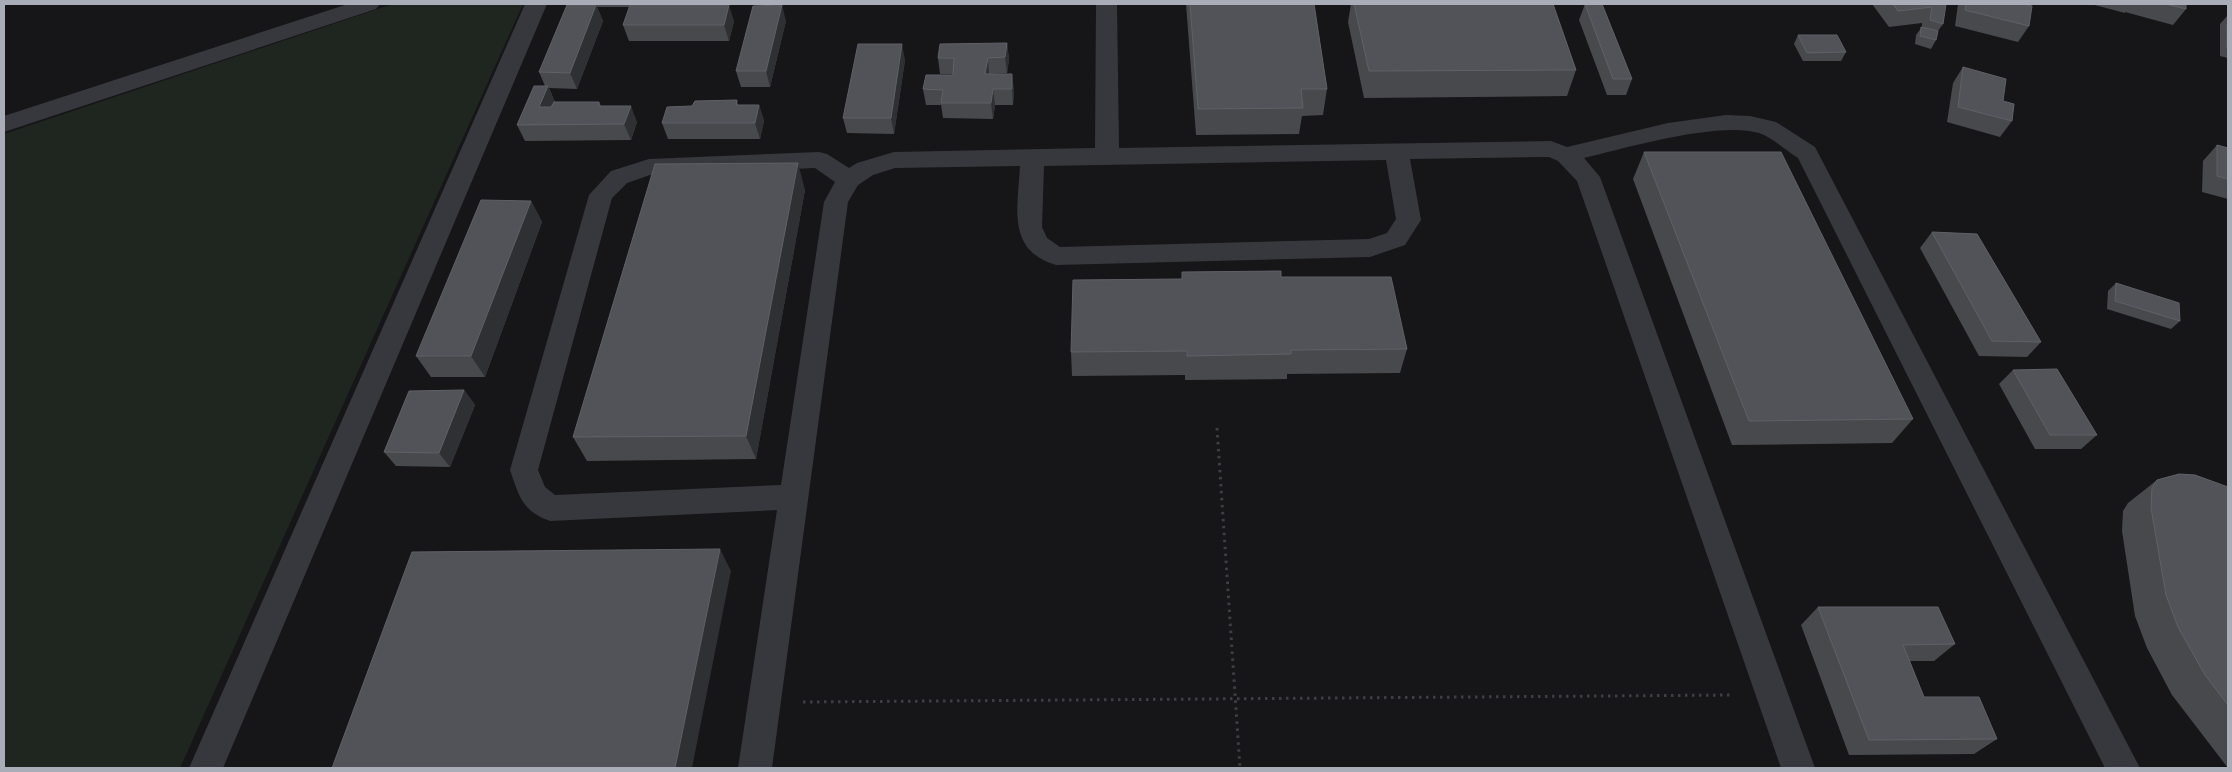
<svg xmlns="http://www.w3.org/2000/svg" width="2232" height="772" viewBox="0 0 2232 772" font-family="'Golos Text',sans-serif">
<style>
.green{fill:#1e261f}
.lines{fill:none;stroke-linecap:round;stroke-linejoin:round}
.path{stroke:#3d3f44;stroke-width:3;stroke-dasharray:2.5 4.5;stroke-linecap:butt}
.minor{fill:#37383d;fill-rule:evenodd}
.wall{fill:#47494d}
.shaded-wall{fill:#2f3033}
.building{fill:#525359;stroke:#5f6168}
</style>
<rect width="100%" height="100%" fill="#161618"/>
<polygon class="green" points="393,4 523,4 180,768 4,768 4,134"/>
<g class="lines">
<g class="path">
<polyline points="1217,428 1240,768"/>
<polyline points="803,702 1734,695"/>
</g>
<g class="minor">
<polygon points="348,4 380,4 376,9 4,132 4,116"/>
<polygon points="525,4 547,4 223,768 189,768"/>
<path d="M1096,4h21l2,144 432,-7 16,6 101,-24 58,-8 24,1 26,6 39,25 325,621h-35l-307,-610c-13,-8 -25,-20 -39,-25 -41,-12 -133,15 -175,25l16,19 215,591h-34l-204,-587 -19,-20 -9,-4 -139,2 11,61 -16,25 -35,12 -314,8c-50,-15 -38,-58 -36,-99l-125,2 -22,7 -15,10 -10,17 -76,566h-34l39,-258 -227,11c-28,-10 -31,-25 -40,-51l79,-275 22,-24 38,-12 170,-7 8,2 22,14 8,-5 37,-11 201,-4zM1386,160l10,59 -9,14 -18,6 -309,8 -13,-9 -5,-11 2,-61zM815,168l20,14 -11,20 -43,283 -226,10 -10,-8 -7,-17 74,-272 15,-15 23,-8z"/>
</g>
</g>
<g class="wall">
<polygon points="572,4 775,4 712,5 734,21 729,41 629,41 623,25 630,7 597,7 603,21 577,89 549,88 555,102 599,102 601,106 637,122 631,140 525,141 517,125 545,86 539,72 572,5"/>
<rect x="943" y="4" width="14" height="1"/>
<polygon points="1186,4 1314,4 1327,89 1323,115 1302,116 1299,134 1196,135"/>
<polygon points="1351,4 1553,4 1576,70 1567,96 1364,98 1348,22"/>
<polygon points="1585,4 1632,79 1626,95 1607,95 1579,20"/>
<polygon points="1872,4 1946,4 1943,24 1938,31 1936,40 1931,49 1915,44 1916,35 1922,27 1922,23 1889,27"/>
<polygon points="1958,4 2023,4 2029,26 2018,42 1955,26"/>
<polygon points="2091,4 2186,4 2186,9 2173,25 2125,12 2125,13"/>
<polygon points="2228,15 2228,58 2220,56 2220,24"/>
<polygon points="786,21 770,87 741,87 736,71"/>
<polygon points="1798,35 1846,52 1841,61 1803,61 1794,44"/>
<polygon points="1007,43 1009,59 1007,73 989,74 1014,90 1013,105 995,105 993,119 943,118 941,105 926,105 923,89 953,75 953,74 940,74 938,58"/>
<polygon points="905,60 894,134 847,133 843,118"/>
<polygon points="1963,67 2003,101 2012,121 2000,137 1947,122 1953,83"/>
<polygon points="737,100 738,105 759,105 764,121 760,139 668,139 662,123 692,106"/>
<polygon points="2217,145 2228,148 2228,199 2202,192 2203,161"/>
<polygon points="1644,152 1913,419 1892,443 1732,445 1633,179"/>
<polygon points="805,190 756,459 587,461 573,437"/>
<polygon points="531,201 542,222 485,377 431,377 416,356"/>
<polygon points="1932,232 2041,342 2027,357 1979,356 1920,248"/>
<polygon points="1281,277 1407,349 1400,373 1287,374 1287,379 1185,380 1185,375 1072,376 1071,352"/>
<polygon points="2116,283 2180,321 2171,329 2107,309 2108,291"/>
<polygon points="2013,370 2097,435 2081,449 2035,449 1999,384"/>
<polygon points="464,390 475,405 450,467 396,466 384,452"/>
<polygon points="2157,480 2228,487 2228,768 2172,695 2147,648 2135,616 2122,531 2123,511 2128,503"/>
<polygon points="1818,607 1955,644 1934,661 1910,661 1924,697 1997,739 1974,754 1849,755 1801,625"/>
</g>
<g class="shaded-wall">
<polygon points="596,5 603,21 577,89 570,73"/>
<polygon points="729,5 734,21 729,41 724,25"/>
<polygon points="782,5 786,21 770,87 766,71"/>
<polygon points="1007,43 1009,59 1007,73 1005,57"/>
<polygon points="902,44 905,60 894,134 891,118"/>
<polygon points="988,58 989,74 986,90 985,74"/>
<polygon points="1012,74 1014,90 1013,105 1012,89"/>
<polygon points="548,86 555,102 547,123 539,107"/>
<polygon points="993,89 995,105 993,119 991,103"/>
<polygon points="759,105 764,121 760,139 755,123"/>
<polygon points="631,106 637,122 631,140 624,124"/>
<polygon points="798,163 805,190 756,459 746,436"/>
<polygon points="531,201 542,222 485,377 471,356"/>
<polygon points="464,390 475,405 450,467 439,453"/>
<polygon points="720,549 731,571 692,768 675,768"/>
</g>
<g class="building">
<polygon points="1190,4 1314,4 1327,89 1301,89 1303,108 1198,109"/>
<polygon points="1354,4 1553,4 1576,70 1369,71"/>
<polygon points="1585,4 1602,4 1632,79 1613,79"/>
<polygon points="1893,4 1946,4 1943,24 1930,20 1932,7 1898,11"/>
<polygon points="1966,4 2023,4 2032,6 2029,26 1965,10"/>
<polygon points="2166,4 2186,4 2186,9"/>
<polygon points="567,5 596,5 570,73 539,72"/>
<polygon points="630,5 729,5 724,25 623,25"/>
<polygon points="782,5 766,71 736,71 753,6"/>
<polygon points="2227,25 2228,26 2228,48 2227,47"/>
<polygon points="1921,27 1938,31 1936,40 1920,36"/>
<polygon points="1798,35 1837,35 1846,52 1807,53"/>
<polygon points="1007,43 1005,57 988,58 985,74 1012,74 1012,89 993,89 991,103 941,103 943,90 923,89 926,75 953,75 954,58 938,58 940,44"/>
<polygon points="858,44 902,44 891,118 843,118"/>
<polygon points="1963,67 2006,79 2003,101 2014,104 2012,121 1958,107"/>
<polygon points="534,86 548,86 539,107 551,107 554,102 599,102 599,106 631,106 624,124 517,125"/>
<polygon points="737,100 736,105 759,105 755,123 662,123 667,107 692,106 695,101"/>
<polygon points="2217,145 2228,148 2228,179 2217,176"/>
<polygon points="1644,152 1781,152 1913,419 1749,421"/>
<polygon points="798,163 746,436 573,437 655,164"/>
<polygon points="481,200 531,201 471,356 416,356"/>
<polygon points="1932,232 1977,234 2041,342 1992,341"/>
<polygon points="1281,271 1281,277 1391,277 1407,349 1291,350 1291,354 1187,356 1187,351 1071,352 1073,280 1182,279 1182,272"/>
<polygon points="2116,283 2179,303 2180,321 2115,301"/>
<polygon points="2057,369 2097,435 2050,435 2013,370"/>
<polygon points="464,390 439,453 384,452 409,391"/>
<polygon points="2179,474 2195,475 2228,487 2228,705 2205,675 2178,627 2166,595 2151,508 2152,488 2157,480"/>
<polygon points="720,549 675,768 332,768 412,552"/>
<polygon points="1818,607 1938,607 1955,644 1903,645 1924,697 1979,697 1997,739 1869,740"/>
</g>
<rect width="2232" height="772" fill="none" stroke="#a8adb8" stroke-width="10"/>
</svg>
